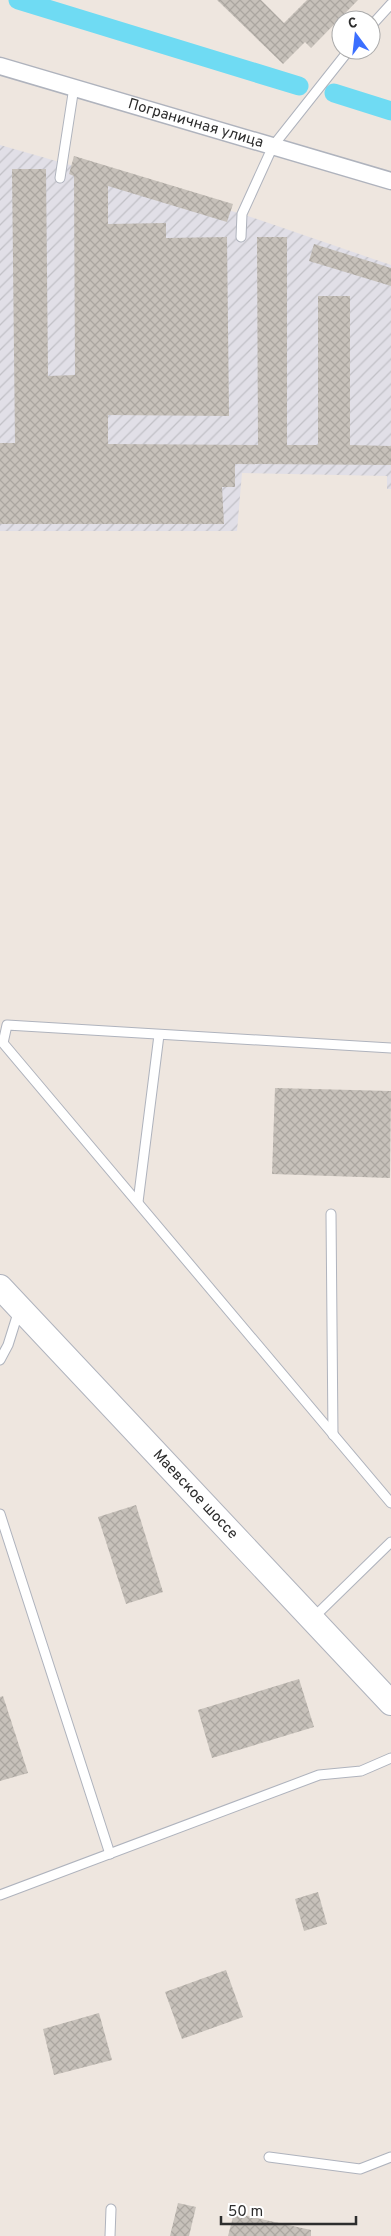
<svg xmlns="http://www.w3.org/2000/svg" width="391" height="2236" viewBox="0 0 391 2236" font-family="Overpass,sans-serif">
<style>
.industrial{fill:url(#industrial-furrows)}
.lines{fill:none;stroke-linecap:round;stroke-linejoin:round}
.canal{stroke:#6fdbf3;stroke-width:19}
.building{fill:url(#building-cross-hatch)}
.lane-casing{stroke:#afb3bd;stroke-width:11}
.street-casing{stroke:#afb3bd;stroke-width:19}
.secondary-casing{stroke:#afb3bd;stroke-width:26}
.lane{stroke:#fff;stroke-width:9}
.street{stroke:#fff;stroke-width:16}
.secondary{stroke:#fff;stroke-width:24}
.labels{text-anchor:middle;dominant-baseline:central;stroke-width:4.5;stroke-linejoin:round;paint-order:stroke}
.street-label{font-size:15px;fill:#2d2d2d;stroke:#fff}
</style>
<defs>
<pattern id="industrial-furrows" width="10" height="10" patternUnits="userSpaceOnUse" patternTransform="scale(1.25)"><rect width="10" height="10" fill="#e1dfe7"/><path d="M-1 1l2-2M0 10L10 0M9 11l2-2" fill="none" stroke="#c1c0c6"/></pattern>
<pattern id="building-cross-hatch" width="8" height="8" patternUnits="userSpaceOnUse" patternTransform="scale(1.25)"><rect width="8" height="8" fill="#c7c1ba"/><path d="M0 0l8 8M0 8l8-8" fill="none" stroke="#aba6a0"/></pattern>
</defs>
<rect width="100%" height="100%" fill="#eee6df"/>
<polygon class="industrial" points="0,145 242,214 391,265 391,489 387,489 387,476 242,473 237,531 0,531"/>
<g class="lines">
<g class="canal">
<polyline points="18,0 299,86"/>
<polyline points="334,93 391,111"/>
</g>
</g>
<g class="building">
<polygon points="217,0 261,0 284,23 307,0 358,0 311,48 305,42 283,64"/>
<polygon points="74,156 233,204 227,222 108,186 108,224 166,223 166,238 227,237 229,416 108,415 108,444 258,445 257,237 287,237 287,445 318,445 318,296 350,296 350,445 391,446 391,465 235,464 235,487 222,487 224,524 0,524 0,443 15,443 12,169 46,169 48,376 75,375 74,176 69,174"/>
<polygon points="314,244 391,268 391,286 309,261"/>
<polygon points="275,1088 391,1091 390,1178 272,1174"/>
<polygon points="136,1505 163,1592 126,1604 98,1517"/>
<polygon points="299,1679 314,1727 212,1758 198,1710"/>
<polygon points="3,1696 28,1773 0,1781 0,1697"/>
<polygon points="318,1892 327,1924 304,1931 295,1899"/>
<polygon points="226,1970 243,2017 182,2039 165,1992"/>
<polygon points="99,2013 112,2060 54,2075 43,2029"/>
<polygon points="178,2203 196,2207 189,2236 170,2236"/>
<polygon points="234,2213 311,2230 311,2236 228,2236"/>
</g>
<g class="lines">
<g class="lane-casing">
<g id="lane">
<polyline points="371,26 391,4"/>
<polyline points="60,178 74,87"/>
<polyline points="241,237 242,214 273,146 349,50"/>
<polyline points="391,1048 7,1025 3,1043 391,1503"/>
<polyline points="138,1202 159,1035"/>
<polyline points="331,1214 333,1435"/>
<polyline points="0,1360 8,1345 19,1310"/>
<polyline points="0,1514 110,1854"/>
<polyline points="312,1619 391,1542"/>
<polyline points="0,1895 319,1775 361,1771 391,1758"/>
<polyline points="269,2157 360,2169 391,2157"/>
<polyline points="110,2236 111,2209"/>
</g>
</g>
<g class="street-casing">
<g id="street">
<path id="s1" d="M0,66l391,115"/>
</g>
</g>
<g class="secondary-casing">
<g id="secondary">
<path id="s2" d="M0,1287l391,416"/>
</g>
</g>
<use href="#lane" class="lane"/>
<use href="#street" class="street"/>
<use href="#secondary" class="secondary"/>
</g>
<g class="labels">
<g class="street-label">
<text stroke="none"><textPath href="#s1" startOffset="204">Пограничная улица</textPath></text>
<text stroke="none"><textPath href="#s2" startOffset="285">Маевское шоссе</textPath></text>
</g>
</g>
<g transform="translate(356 35) rotate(345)"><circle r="24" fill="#ffffff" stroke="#ababab"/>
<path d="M0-4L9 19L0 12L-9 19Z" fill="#3b6fff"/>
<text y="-8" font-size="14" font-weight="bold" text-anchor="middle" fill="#2d2d2d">С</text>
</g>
<path d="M221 2216v8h135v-8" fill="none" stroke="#2d2d2d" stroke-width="2.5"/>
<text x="228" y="2216" font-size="15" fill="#2d2d2d" stroke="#ffffff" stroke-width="4" paint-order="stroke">50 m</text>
</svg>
